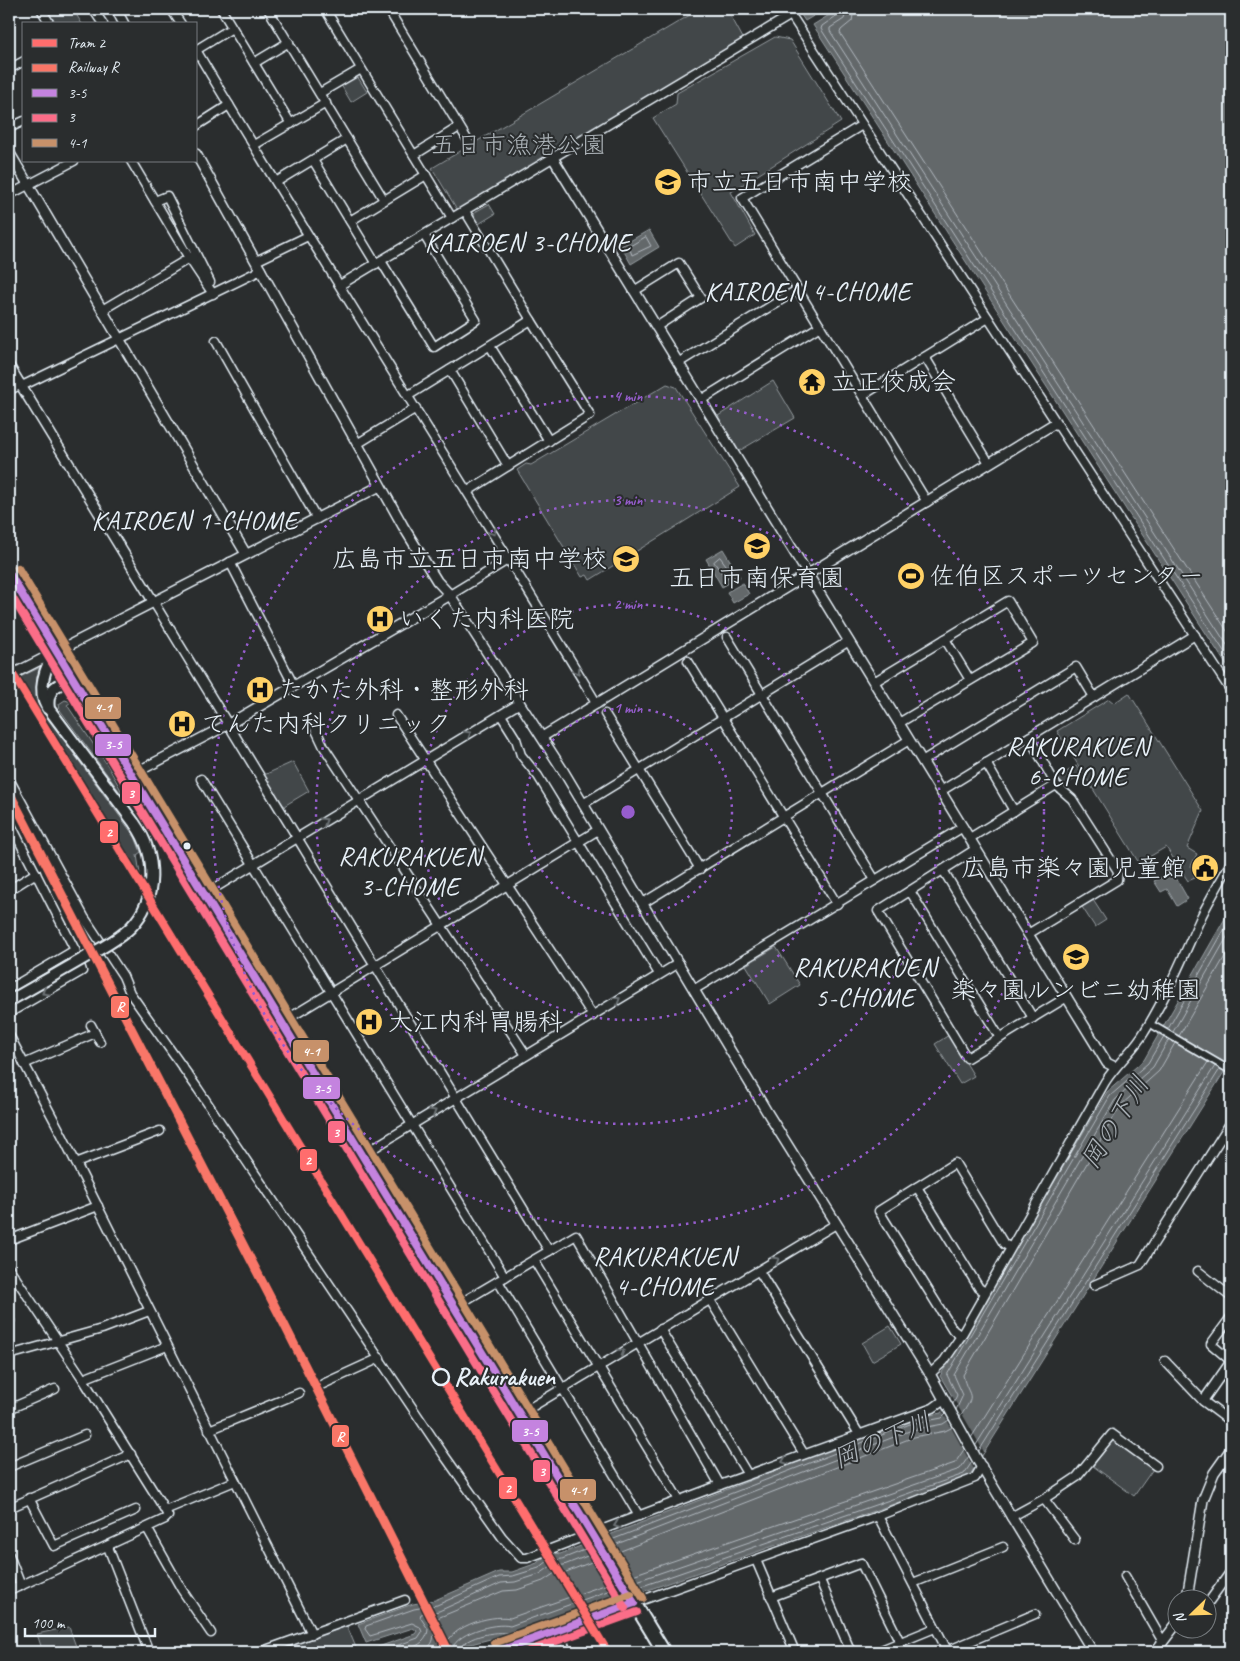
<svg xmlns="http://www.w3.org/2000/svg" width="1240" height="1661" viewBox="0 0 1240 1661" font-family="Caveat,'Klee One',sans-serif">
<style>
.green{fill:#424648;stroke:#959ca0}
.water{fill:#63686b;stroke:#989fa3}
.pier{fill:#2a2d2e}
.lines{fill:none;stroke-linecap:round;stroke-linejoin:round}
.shore{stroke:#b3bac0;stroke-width:1}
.pedestrian-casing{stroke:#e8f1f8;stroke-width:9}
.minor-casing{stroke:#e8f1f8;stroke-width:11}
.tertiary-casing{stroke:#e8f1f8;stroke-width:12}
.secondary-casing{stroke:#e8f1f8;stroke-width:14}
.primary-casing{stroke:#e8f1f8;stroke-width:15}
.trunk-casing{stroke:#e8f1f8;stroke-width:16}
.pedestrian{stroke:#2a2d2e;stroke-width:5.5}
.minor{stroke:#2a2d2e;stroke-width:8}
.tertiary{stroke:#2a2d2e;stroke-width:9}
.secondary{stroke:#2a2d2e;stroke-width:10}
.primary{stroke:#2a2d2e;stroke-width:11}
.trunk{stroke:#2a2d2e;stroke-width:12}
.secondary-bridge-casing{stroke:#e8f1f8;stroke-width:14;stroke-linecap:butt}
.secondary-bridge{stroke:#2a2d2e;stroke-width:10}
.bus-1-casing{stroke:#2a2d2e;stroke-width:11}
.bus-2-casing{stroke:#2a2d2e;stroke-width:11}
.bus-3-casing{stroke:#2a2d2e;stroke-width:11}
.bus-1{stroke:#c483df;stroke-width:8}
.bus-2{stroke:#fb6d88;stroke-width:8}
.bus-3{stroke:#c7916a;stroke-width:8}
.rail-1-casing{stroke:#2a2d2e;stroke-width:12}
.rail-1{stroke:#f97667;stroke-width:9}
.tram-1-casing{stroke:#2a2d2e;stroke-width:11}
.tram-1{stroke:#ff6d6d;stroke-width:8}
.oneway{stroke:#6c7275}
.ring{fill:none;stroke:#965dcd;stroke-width:2.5;stroke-dasharray:2.5 5}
.bus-dot{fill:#e8f1f8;stroke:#2a2d2e;stroke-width:2}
.stop-dot{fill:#2a2d2e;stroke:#e8f1f8;stroke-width:2.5}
.labels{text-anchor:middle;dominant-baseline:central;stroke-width:4;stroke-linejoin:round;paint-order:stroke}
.park-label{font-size:25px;fill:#aeb5ba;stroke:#2a2d2e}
.poi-label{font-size:25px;fill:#e8f1f8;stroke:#2a2d2e;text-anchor:start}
.stop-label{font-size:25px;font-weight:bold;fill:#e8f1f8;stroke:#2a2d2e;text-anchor:start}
.neighbourhood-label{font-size:26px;letter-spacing:1px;fill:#e8f1f8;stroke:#2a2d2e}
.water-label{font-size:26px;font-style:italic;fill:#acb3b9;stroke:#2a2d2e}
.centre{fill:#965dcd;stroke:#2a2d2e;stroke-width:2.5}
.ring-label{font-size:15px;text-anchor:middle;font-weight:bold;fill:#965dcd;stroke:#2a2d2e;stroke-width:4;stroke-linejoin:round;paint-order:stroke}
.line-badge{stroke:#2a2d2e;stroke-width:2}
.badge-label{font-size:14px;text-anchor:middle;font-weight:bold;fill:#fff}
</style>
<rect width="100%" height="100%" fill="#2a2d2e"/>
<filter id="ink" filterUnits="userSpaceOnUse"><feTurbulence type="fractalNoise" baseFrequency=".02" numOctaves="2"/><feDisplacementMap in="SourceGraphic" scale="10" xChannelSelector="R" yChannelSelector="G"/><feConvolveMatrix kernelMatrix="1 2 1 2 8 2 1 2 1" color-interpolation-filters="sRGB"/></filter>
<g filter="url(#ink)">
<g class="green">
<polygon points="49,9 73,9 82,24 53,24 49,16"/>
<polygon points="700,9 727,9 744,40 458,211 432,168"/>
<polygon points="775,37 790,40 841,122 731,192 755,235 735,248 653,118 676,104 677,93"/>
<polygon points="357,76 367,92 351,102 341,85"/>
<polygon points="489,204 495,214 477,225 473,219 475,212"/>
<polygon points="773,381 795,418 739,451 718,416"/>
<polygon points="667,384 676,387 740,487 590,580 587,575 582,577 517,470 526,464 531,465"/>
<polygon points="43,666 37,697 40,708 135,837 141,852 137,855 141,880 18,678"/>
<polygon points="1129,693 1203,811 1187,848 1197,854 1191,866 1195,878 1188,881 1166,847 1139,863 1057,731 1109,699 1114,703"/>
<polygon points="65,700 71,702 67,705 108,766 128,803 60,710 59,704"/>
<polygon points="293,762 309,791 284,806 264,775"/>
<polygon points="1076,766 1082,775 1063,786 1057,778"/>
<polygon points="1093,900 1106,920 1095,927 1082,907"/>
<polygon points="776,947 800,985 770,1004 746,965"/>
<polygon points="949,1035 974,1076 960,1084 935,1044"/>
<polygon points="890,1326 901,1344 872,1361 862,1343"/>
<polygon points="1113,1440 1153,1469 1134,1496 1093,1466"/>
<polygon points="347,1626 357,1650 351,1652 273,1652"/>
<polygon points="69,1627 78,1652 43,1652 37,1634"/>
</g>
<g class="water">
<polygon points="797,9 825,9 805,21"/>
<polygon points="839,9 1231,9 1231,672 813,25"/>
<polygon points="649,230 659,247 631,264 621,246"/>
<polygon points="723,549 740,577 722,587 706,559"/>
<polygon points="743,583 749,594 733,603 727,592"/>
<polygon points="1172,871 1188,899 1177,906 1167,889 1161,892 1154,881"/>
<polygon points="1231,908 1231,1061 968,1478 505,1640 502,1636 467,1645 461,1652 364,1652 415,1634 417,1631 413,1628 366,1643 358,1624 413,1604 435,1600 499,1572 512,1572 537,1563 544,1557 555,1553 560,1554 909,1419 941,1413 952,1396 940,1376 1107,1092 1144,1060"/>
</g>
<g class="pier">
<polygon points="952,1396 984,1452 975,1463 974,1469 942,1411"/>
<polygon points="601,1536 634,1592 636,1594 614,1601 613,1585 587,1541"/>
</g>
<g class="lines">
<g class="shore">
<polyline points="841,9 839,14 822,26 821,29 1231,662"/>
<polyline points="847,9 844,19 830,28 830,31 1231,651"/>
<polyline points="854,9 852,21 841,30 840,33 1231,637"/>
<polygon points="646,237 651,246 632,255 629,247"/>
<polygon points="720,557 732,573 726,579 714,562"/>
<polyline points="1168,1029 1231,918"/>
<polyline points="1173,1032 1231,930"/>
<polyline points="1179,1036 1231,946"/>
<polyline points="953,1404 957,1395 947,1375 1110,1096 1148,1063 1164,1036"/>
<polyline points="956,1410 963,1395 954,1375 1115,1100 1153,1067 1169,1039"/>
<path d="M960,1417c18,-26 8,-18 3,-42l158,-270 38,-34 16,-28"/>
<polyline points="971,1438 1208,1062"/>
<polyline points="976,1445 1215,1066"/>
<polyline points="979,1451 1220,1069"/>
<polyline points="606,1542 910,1424 942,1418 946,1414"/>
<polyline points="609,1547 912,1430 943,1424 949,1420"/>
<polyline points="613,1554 914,1437 945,1431 953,1427"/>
<polyline points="627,1577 955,1463 965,1448"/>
<polyline points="631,1583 960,1469 969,1456"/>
<polyline points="634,1589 964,1474 972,1462"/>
<polyline points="379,1652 418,1638 422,1632 420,1627 412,1623 370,1636 365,1629 366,1626 414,1609 437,1605 499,1577 513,1576 539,1568 548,1561 562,1559 592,1547"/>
<path d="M398,1652c12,-4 29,-6 30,-23l-8,-12 1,-3 18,-3 62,-28 14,-1 25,-8 11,-8 13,-1 31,-12"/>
<path d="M420,1652c20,-8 11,-19 15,-33l68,-28 14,-1 26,-9 12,-8 11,-1 33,-13"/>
<path d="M444,1652c1,-25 46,-38 66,-34l103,-36"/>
<path d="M451,1652c2,-19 44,-30 59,-26l106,-38"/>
<path d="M458,1652c1,-14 40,-23 51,-18l111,-40"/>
</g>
<g class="pedestrian-casing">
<g id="pedestrian">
<polyline points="1154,1026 1228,1069"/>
<polyline points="560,1628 567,1650"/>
</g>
</g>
<g class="minor-casing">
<g id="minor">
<polyline points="41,9 50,24"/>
<polyline points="93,9 103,24"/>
<polyline points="171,9 181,24"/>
<polyline points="221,9 291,124"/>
<polyline points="268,9 384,200"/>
<polyline points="325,9 452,218"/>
<polyline points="388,9 470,144"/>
<path d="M196,50c131,220 269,435 401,654"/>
<polyline points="196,50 232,28"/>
<polyline points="254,63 289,42"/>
<polyline points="9,69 24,61"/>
<polyline points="320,93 361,69"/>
<polyline points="862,125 742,198 927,502"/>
<polyline points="196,126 229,105"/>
<polyline points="9,128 24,121"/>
<polyline points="254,145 326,103"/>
<polyline points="414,155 459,127"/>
<polyline points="313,160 376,264"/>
<polyline points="131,161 189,258 213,294"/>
<polyline points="276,182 347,139"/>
<polyline points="9,195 74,161"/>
<polyline points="155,201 167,196 210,282"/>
<polyline points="465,211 531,320"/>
<polyline points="350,221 426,175"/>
<polyline points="256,261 308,236"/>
<polyline points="381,261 434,347 476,320 424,235"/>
<polyline points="340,285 791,15 1231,691"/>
<polyline points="634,291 679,263 701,298 656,327"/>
<polyline points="102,310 193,256"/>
<polyline points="216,341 317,519"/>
<polyline points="490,346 549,441"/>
<polyline points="925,357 989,463"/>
<polyline points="678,363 797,290"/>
<polyline points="450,370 508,466"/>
<polyline points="20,384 24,385 261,270"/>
<polyline points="409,395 531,320 590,415 468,491"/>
<polyline points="863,395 988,318"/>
<polyline points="701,400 820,326"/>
<polyline points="357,444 416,408"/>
<polyline points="230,562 294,686"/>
<polyline points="450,595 509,559"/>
<polyline points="153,601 549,1251"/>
<polyline points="727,637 875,880"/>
<polyline points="945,639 970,680"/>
<polyline points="688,661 837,904"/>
<polyline points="874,682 1008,601 1033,643 899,723"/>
<polyline points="605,714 700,869"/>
<polyline points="396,715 593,1016"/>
<polyline points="501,715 516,739 521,755 538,776 659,974"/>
<polyline points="315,728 324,747 526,1055"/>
<polyline points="922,761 1076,667 1094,697"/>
<polyline points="986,763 1014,811"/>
<polyline points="9,779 84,917 123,976 130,993 198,1089 444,1455 502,1537 521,1558 527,1558 720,1485 933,1408 944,1400"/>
<polyline points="201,779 505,1277"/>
<polyline points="941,791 1195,635"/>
<polyline points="583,804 849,641"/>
<polyline points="9,821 75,950 82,971 9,1013"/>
<polyline points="970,838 1056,785"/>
<polyline points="976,849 878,911 967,1058 1067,997"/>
<polyline points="943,870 1033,1018"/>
<polyline points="9,890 36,873"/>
<polyline points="910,891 1000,1038"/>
<polyline points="203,895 520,703"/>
<polyline points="643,903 909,740"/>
<polyline points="1028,934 1117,880 1118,871 1072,799 1056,785 1029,737"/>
<polyline points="9,989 75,950"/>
<polyline points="695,989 963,827"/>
<polyline points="281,1023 598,830"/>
<polyline points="91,1025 100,1042"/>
<polyline points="9,1035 62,1135 312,1634"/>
<polyline points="24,1064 95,1033"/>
<polyline points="362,1155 679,963"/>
<polyline points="76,1163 160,1131"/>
<polyline points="917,1187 979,1288 985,1292"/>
<polyline points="9,1240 98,1206"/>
<polyline points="534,1260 679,1500"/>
<polyline points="9,1268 83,1379 165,1510 235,1481"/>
<polyline points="759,1271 859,1434"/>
<polyline points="1198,1271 1231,1297"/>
<polyline points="498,1281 639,1516"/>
<polyline points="1094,1285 1140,1265 1231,1122"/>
<polyline points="710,1300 804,1454"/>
<polyline points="454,1307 576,1235 720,1485"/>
<polyline points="1231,1317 1211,1344 1231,1361"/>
<polyline points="9,1322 10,1321"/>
<polyline points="660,1329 748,1475"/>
<polyline points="961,1336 953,1330 879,1211 955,1163 1004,1244 1010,1247"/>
<polyline points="9,1355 102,1329 149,1311"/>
<polyline points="1165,1361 1203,1401 1231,1422"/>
<path d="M930,1374l14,-13 17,-25 144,-254c12,-19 29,-32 40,-51 23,-37 39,-77 57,-116 9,-18 20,-36 29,-53"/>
<polyline points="83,1379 167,1346"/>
<polyline points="323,1384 380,1358"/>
<polyline points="1203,1401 1231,1361"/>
<polyline points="9,1409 55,1389"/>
<polyline points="520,1414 836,1224"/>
<polyline points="209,1430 299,1393"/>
<polyline points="9,1467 85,1435"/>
<polyline points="29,1498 54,1546 136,1510"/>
<polyline points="1044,1499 1075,1540"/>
<polyline points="9,1508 131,1454"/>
<polyline points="878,1516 948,1652"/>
<polyline points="1011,1517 1044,1499 1077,1477 1112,1434 1156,1466"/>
<polyline points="147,1528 182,1590 211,1633"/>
<polyline points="108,1547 149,1652"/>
<polyline points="9,1555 21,1586"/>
<polyline points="756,1560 795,1652"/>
<polyline points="1125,1576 1163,1642"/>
<polyline points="820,1580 851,1652"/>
<polyline points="913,1583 1003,1547"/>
<polyline points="9,1591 165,1519 168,1516 165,1510"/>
<polyline points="771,1597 861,1563 900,1642"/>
<polyline points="634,1603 878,1516 975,1478 982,1466"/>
<polyline points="1208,1603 1231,1571"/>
<polyline points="947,1651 1035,1614"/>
<polyline points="260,1652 405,1600"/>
<polyline points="547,1652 555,1650 563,1652"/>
<polyline points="876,1652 935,1628"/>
</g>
</g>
<g class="tertiary-casing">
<g id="tertiary">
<polyline points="116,9 124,24"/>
<polyline points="9,152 246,554"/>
<polyline points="196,154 403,526 437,581 450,595 564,772 767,1112 930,1374 979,1463 1093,1652"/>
<polyline points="553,158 1107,1063 1115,1067"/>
<polyline points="9,366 153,601"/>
<polyline points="9,390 20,384"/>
<polyline points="9,676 380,486"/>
<polyline points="542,737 1055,423"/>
<polyline points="131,775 229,724 450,595"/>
<polyline points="1187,1598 1203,1500 1214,1473 1231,1449"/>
<polyline points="1155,1652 1178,1622"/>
</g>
</g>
<g class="secondary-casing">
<g id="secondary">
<path d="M73,680c-17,3 -27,11 -24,29l86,115"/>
<path d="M47,708c-10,-17 -3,-41 9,-56"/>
</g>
</g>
<g class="primary-casing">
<polyline id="primary" points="497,1652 634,1603"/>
</g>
<g class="trunk-casing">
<polyline id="trunk" points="9,573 664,1652"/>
</g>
<use href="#pedestrian" class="pedestrian"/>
<use href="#minor" class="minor"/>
<use href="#tertiary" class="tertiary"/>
<use href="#secondary" class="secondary"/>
<use href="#primary" class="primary"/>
<use href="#trunk" class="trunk"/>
<g class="secondary-bridge-casing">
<path id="secondary-bridge" d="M9,1001c25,-14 51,-29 77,-44 15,-9 32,-17 45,-30 27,-28 26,-72 4,-103"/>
</g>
<use href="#secondary-bridge" class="secondary-bridge"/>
<g class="bus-1-casing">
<g id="bus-1">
<polyline points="9,573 634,1603"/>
<polyline points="497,1652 634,1603"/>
</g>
</g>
<g class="bus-2-casing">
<g id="bus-2">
<polyline points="9,592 625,1608"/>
<polyline points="526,1652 637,1612"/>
</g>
</g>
<g class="bus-3-casing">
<g id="bus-3">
<polyline points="18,568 643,1598"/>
<polyline points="494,1643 631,1594"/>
</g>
</g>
<use href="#bus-1" class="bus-1"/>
<use href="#bus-2" class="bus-2"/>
<use href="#bus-3" class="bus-3"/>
<g class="rail-1-casing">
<polyline id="rail-1" points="9,792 282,1320 449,1652"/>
</g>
<use href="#rail-1" class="rail-1"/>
<g class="tram-1-casing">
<polyline id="tram-1" points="9,668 608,1652"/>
</g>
<use href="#tram-1" class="tram-1"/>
</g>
<defs><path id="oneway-chevron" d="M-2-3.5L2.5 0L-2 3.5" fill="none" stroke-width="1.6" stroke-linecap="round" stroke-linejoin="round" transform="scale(1.25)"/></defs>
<g class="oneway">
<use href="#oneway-chevron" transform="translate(493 532) rotate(59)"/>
<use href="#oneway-chevron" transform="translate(577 671) rotate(59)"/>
<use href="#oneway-chevron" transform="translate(468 734) rotate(-31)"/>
<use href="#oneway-chevron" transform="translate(324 821) rotate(-32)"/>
<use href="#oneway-chevron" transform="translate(45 992) rotate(150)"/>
<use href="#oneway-chevron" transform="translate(617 1000) rotate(-32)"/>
<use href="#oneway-chevron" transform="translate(433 1112) rotate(-31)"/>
<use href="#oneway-chevron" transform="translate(776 1260) rotate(-31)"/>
<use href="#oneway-chevron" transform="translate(621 1352) rotate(-32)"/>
<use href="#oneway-chevron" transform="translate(785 1461) rotate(159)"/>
<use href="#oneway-chevron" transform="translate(617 1525) rotate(159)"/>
</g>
</g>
<g class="ring">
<circle cx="628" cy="812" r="104"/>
<circle cx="628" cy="812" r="208"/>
<circle cx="628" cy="812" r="312"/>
<circle cx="628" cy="812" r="416"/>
</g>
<defs>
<g id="school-disc" transform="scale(1.4375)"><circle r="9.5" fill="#ffd166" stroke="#2a2d2e"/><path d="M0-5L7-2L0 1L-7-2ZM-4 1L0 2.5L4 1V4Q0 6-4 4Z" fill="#111"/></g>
<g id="temple-disc" transform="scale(1.4375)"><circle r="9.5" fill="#ffd166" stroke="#2a2d2e"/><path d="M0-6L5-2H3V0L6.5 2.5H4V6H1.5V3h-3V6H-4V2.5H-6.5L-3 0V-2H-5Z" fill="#111"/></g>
<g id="stadium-disc" transform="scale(1.4375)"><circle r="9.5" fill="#ffd166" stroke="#2a2d2e"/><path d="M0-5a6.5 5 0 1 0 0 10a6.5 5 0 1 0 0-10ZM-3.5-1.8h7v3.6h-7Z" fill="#111"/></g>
<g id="hospital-disc" transform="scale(1.4375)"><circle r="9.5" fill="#ffd166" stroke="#2a2d2e"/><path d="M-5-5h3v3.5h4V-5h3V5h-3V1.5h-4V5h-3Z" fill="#111"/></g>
<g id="civic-disc" transform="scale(1.4375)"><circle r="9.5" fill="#ffd166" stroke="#2a2d2e"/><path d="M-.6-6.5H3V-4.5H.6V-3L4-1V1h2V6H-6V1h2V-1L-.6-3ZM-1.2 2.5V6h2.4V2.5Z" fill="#111"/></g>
</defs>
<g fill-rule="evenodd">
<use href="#school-disc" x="668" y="182"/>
<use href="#temple-disc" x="812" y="382"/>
<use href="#school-disc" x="757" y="546"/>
<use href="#school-disc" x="626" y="559"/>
<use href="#stadium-disc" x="911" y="576"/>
<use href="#hospital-disc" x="380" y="619"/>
<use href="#hospital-disc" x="260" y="690"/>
<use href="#hospital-disc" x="182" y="724"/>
<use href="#civic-disc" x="1205" y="868"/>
<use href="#school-disc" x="1076" y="957"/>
<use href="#hospital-disc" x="369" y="1022"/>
</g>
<circle class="bus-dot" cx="187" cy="846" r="4.5"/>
<circle class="stop-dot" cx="441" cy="1377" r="8"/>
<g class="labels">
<g class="park-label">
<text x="519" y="145">五日市漁港公園</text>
</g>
<g class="poi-label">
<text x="687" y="182">市立五日市南中学校</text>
<text x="831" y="382">立正佼成会</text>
<text x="607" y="559" text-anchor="end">広島市立五日市南中学校</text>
<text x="930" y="576">佐伯区スポーツセンター</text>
<text x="757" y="578" text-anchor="middle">五日市南保育園</text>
<text x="399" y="619">いくた内科医院</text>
<text x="279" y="690">たかた外科・整形外科</text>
<text x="201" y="724">てんた内科クリニック</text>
<text x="1186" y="868" text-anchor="end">広島市楽々園児童館</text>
<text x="1076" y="990" text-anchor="middle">楽々園ルンビニ幼稚園</text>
<text x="388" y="1022">大江内科胃腸科</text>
</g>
<g class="stop-label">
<text x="454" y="1377">Rakurakuen</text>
</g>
<g class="neighbourhood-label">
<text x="528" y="242">KAIROEN 3-CHOME</text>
<text x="808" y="291">KAIROEN 4-CHOME</text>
<text x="195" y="520">KAIROEN 1-CHOME</text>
<text x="1078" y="746">RAKURAKUEN<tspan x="1078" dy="30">6-CHOME</tspan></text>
<text x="410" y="856">RAKURAKUEN<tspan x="410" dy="30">3-CHOME</tspan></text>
<text x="865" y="967">RAKURAKUEN<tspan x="865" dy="30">5-CHOME</tspan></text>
<text x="665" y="1256">RAKURAKUEN<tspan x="665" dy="30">4-CHOME</tspan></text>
</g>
<g class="water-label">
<text transform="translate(1115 1122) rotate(-58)">岡の下川</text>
<text transform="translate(882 1440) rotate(-23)">岡の下川</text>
</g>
</g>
<circle cx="628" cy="812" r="8" class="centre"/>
<g class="ring-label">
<text x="628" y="401">4 min</text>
<text x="628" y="505">3 min</text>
<text x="628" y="609">2 min</text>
<text x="628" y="713">1 min</text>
</g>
<g class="line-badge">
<rect x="84" y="696" width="38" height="24" rx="5" fill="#c7916a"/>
<rect x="94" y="733" width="38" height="24" rx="5" fill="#c483df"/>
<rect x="121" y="781" width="20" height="24" rx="5" fill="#fb6d88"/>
<rect x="99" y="820" width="20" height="24" rx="5" fill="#ff6d6d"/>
<rect x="110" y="995" width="20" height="24" rx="5" fill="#f97667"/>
<rect x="292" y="1039" width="38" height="24" rx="5" fill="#c7916a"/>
<rect x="302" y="1076" width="39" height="24" rx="5" fill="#c483df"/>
<rect x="327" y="1120" width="19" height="24" rx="5" fill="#fb6d88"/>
<rect x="299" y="1148" width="19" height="24" rx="5" fill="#ff6d6d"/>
<rect x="511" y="1419" width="38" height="24" rx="5" fill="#c483df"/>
<rect x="331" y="1424" width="19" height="24" rx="5" fill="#f97667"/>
<rect x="532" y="1459" width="19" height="24" rx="5" fill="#fb6d88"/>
<rect x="498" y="1476" width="20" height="24" rx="5" fill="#ff6d6d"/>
<rect x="559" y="1478" width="38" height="24" rx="5" fill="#c7916a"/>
</g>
<g class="badge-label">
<text x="103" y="712">4-1</text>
<text x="113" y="749">3-5</text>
<text x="131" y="798">3</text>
<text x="109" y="837">2</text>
<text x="120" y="1011">R</text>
<text x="311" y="1056">4-1</text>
<text x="322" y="1093">3-5</text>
<text x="336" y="1137">3</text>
<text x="308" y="1165">2</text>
<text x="530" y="1436">3-5</text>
<text x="340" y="1441">R</text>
<text x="542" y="1476">3</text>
<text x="508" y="1493">2</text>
<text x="578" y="1495">4-1</text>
</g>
<rect width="1240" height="1661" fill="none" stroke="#2a2d2e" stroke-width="30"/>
<rect x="15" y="15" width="1210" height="1631" fill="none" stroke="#e8f1f8" stroke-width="2" filter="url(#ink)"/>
<rect x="22" y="22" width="175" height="140" fill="#2a2d2e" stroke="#767b7f"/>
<rect x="32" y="39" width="25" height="8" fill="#ff6d6d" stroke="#767b7f"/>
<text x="68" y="48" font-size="15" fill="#e8f1f8">Tram 2</text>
<rect x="32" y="64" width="25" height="8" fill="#f97667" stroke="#767b7f"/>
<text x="68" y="72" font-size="15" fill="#e8f1f8">Railway R</text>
<rect x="32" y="89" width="25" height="8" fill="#c483df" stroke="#767b7f"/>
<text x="68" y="98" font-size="15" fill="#e8f1f8">3-5</text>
<rect x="32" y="114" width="25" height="8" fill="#fb6d88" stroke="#767b7f"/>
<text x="68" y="122" font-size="15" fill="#e8f1f8">3</text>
<rect x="32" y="139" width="25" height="8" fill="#c7916a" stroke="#767b7f"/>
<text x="68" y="148" font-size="15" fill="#e8f1f8">4-1</text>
<g transform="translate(1192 1614) rotate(247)"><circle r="24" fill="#2a2d2e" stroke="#767b7f"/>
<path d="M0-4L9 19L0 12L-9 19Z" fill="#ffd166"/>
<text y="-8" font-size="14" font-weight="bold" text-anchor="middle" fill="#e8f1f8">N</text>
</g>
<path d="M25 1628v8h130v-8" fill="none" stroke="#e8f1f8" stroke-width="2.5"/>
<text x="32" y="1628" font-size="15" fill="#e8f1f8" stroke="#2a2d2e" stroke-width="4" paint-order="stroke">100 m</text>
</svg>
